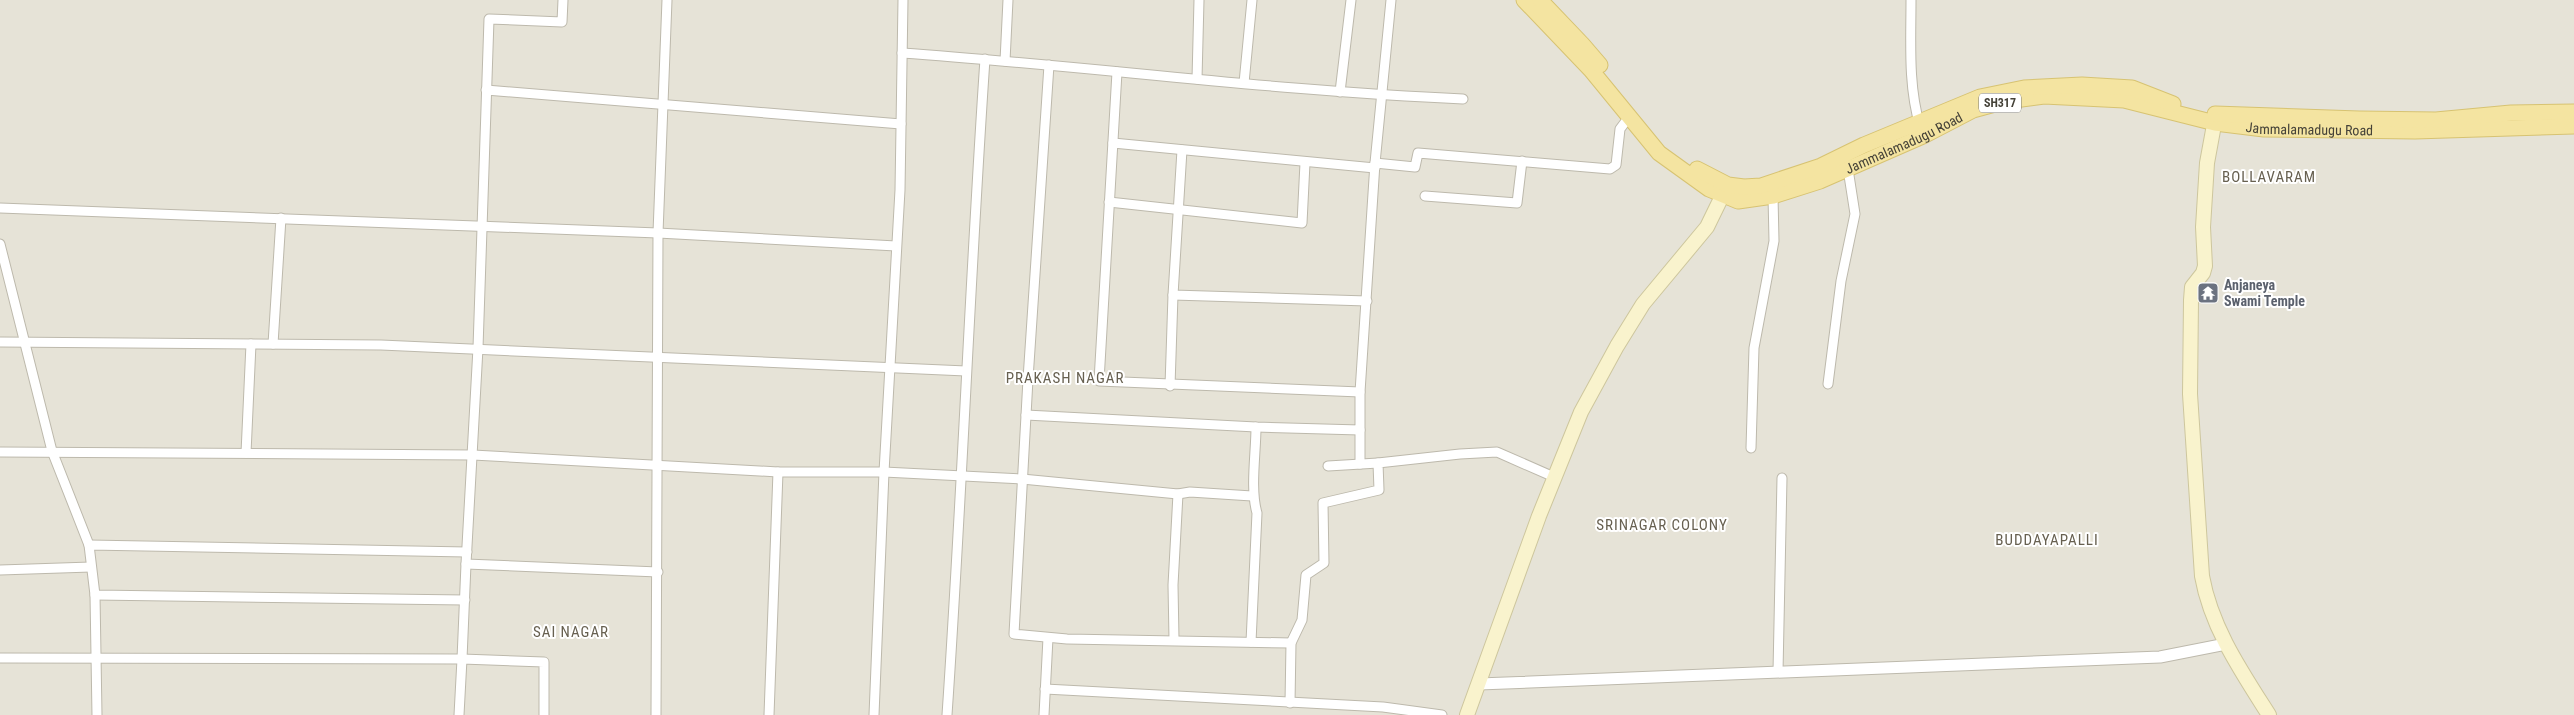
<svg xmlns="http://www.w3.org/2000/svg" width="2574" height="715" viewBox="0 0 2574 715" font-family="'Roboto Condensed',sans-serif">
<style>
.residential{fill:#e6e3d7}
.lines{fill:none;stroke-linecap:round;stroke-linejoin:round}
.minor-casing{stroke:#bdb9ac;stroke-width:11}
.tertiary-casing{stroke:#bdb9ac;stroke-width:13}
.secondary-casing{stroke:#cdc69d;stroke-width:16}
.primary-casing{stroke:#d7c372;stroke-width:17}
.minor{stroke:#fff;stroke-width:9}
.tertiary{stroke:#fff;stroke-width:11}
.secondary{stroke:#f9f3cd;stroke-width:14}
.primary{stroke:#f4e4a1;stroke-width:15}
.labels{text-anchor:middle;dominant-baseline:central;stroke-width:4;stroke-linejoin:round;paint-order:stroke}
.shield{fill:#fff;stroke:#7d7b74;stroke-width:1}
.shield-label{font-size:12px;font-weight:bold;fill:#454238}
.street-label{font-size:14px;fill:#454238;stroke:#fff}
.worship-label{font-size:14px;font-weight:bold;fill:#5b616d;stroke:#fff;text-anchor:start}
.neighbourhood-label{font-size:15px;letter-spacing:1px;fill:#676050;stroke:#fff}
</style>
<rect width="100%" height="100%" fill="#f3f1e9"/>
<rect class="residential" x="0" y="0" width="2574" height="715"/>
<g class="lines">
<g class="minor-casing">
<g id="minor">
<polyline points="563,0 562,22 489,19 478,348 466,564 658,572"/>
<path d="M1911,0c0,42 -3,86 9,126"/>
<path d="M902,53c187,13 373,38 561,46"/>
<polyline points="1005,61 1008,0"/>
<polyline points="1049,65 1028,379 1014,634 1067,639 1291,643"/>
<polyline points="1117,72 1099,381 1360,392"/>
<polyline points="1197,79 1199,0"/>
<polyline points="1244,83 1252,0"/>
<polyline points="486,90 901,124"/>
<polyline points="1340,92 1351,0"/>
<polyline points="1113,143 1375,168"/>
<polyline points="1182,150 1173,295 1367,301"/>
<polyline points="1375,163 1415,167 1418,153 1610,169 1616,165 1620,129 1629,117"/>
<polyline points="1425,196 1517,203 1522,161"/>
<polyline points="1109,202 1302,223 1305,163"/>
<polyline points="0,208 658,233 896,246"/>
<polyline points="0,244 52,451 89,545"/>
<polyline points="0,342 381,345 966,371"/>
<polyline points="273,344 281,218"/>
<polyline points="1828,384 1841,281 1855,214 1848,169"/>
<polyline points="1170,386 1173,295"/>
<polyline points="1026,415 1256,427 1360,430 1360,392 1375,163 1391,0"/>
<polyline points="1751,448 1754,348 1774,241 1773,196"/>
<polyline points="0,452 473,455 778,472 884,472 1022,479 1178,494 1190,492 1252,496"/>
<polyline points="246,453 251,344"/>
<polyline points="1360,464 1360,430"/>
<polyline points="1328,466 1378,463"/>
<polyline points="0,570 91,567"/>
<polyline points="95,595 97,715"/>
<polyline points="465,600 95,595 89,545 467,552"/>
<polyline points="1174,639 1173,585 1178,494"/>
<path d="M1251,642l6,-129c-7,-24 -1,-60 -1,-86"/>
<polyline points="0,658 462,659 466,564"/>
<polyline points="1778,672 1782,478"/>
<polyline points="1045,689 1383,707 1442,715"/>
<polyline points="1290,703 1291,643 1302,620 1306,575 1324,563 1323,503 1379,490 1378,463 1460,454 1497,452 1554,477"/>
<polyline points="459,715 462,659 544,662 544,715"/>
<polyline points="656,715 658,233 667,0"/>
<polyline points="769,715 778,472"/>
<polyline points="874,715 884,472 900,190 903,0"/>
<path d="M947,715c15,-219 23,-438 38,-656"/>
<polyline points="1044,715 1048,638"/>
</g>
</g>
<g class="tertiary-casing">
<polyline id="tertiary" points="1479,684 2160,657 2226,644"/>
</g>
<g class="secondary-casing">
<g id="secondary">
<path d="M2216,114l-9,49 -4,64 2,39 -2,7 -11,14 -1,13 -1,94 12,182c9,51 39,95 67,139"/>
<polyline points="1467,715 1539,516 1581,412 1617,346 1643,304 1707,227 1727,186"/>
</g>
</g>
<g class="primary-casing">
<g id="primary">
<path id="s1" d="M1524,0l67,70 68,83 50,36 29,12 35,-5 47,-15 103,-45 50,-26 33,-9 38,-5 80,4 91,23 49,6 151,2 159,-5"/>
<polyline points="1540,0 1582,44 1600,65"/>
<polyline points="2215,114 2359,119 2436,120 2511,113 2574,112"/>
<polyline points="1697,169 1728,185 1744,187 1761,186 1821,166 1864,145 1980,97 2024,88 2082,85 2132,88 2173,104"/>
</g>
</g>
<use href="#minor" class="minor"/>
<use href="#tertiary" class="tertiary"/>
<use href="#secondary" class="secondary"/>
<use href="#primary" class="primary"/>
</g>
<defs>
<g id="temple-square" transform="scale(1.125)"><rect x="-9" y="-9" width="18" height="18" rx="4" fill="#6b7280" stroke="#fff"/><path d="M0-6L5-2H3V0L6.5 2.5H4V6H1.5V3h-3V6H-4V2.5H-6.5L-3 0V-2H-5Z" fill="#fff"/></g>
</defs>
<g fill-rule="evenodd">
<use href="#temple-square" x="2208" y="293"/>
</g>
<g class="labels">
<rect class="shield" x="1979" y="93.5" width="42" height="19" rx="4"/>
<g class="shield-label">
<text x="2000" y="103">SH317</text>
</g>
<g class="street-label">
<text stroke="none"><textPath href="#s1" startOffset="892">Jammalamadugu Road</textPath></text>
<text stroke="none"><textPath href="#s1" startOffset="474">Jammalamadugu Road</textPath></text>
</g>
<g class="worship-label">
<text x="2224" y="285">Anjaneya<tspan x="2224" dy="16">Swami Temple</tspan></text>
</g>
<g class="neighbourhood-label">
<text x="2269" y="177">BOLLAVARAM</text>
<text x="1065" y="378">PRAKASH NAGAR</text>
<text x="1662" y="525">SRINAGAR COLONY</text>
<text x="2047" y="540">BUDDAYAPALLI</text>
<text x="571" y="632">SAI NAGAR</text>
</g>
</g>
</svg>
